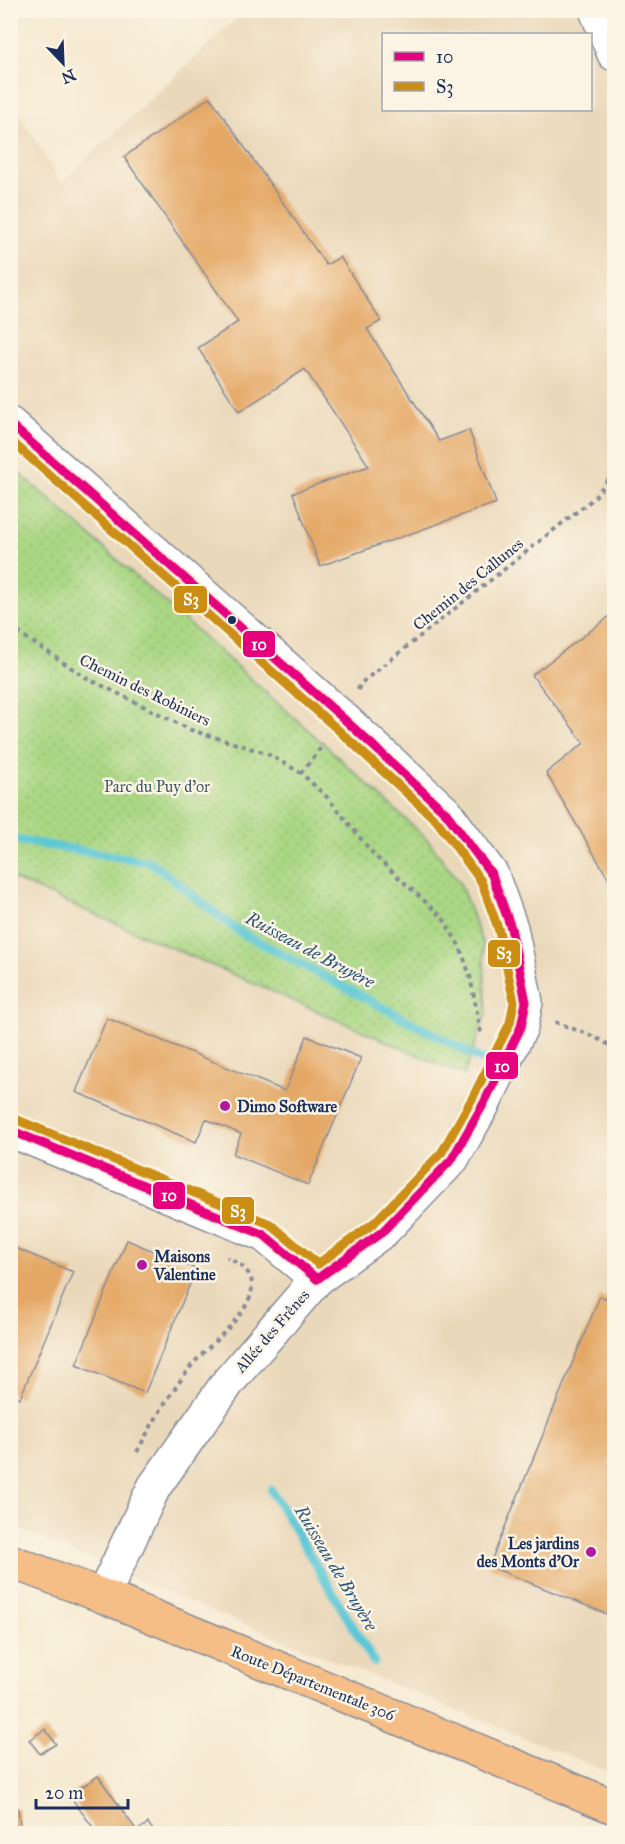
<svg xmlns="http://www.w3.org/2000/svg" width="625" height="1844" viewBox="0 0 625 1844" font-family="'IM FELL Great Primer',serif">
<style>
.built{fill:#ead8ba;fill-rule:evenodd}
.park{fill:url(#park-dots);stroke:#628371;stroke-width:1.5}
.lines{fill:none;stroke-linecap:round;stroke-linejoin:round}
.stream{stroke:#5cc7d6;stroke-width:9}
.building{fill:#e4a765}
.minor-casing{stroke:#888c98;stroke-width:36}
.major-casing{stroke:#888c98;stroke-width:36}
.path{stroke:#888c98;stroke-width:4;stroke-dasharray:4.5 4.5;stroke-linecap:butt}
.minor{stroke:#fff;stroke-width:33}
.major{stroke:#f6be87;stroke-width:33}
.bus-1-casing{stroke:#fcf5e5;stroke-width:14}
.bus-2-casing{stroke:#fcf5e5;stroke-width:14}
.bus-1{stroke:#e5007d;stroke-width:9}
.bus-2{stroke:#cb8e13;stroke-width:9}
.bus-dot{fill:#1b2f5e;stroke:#fcf5e5;stroke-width:2}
.poi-dot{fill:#b5179e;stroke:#fcf5e5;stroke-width:2}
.labels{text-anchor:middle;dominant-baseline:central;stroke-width:5;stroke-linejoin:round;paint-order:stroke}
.street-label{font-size:16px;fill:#1b2f5e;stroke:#fcf5e5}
.park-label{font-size:16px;fill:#3f5968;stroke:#fcf5e5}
.poi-label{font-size:16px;font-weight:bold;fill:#1b2f5e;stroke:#fcf5e5;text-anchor:start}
.water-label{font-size:18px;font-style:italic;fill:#2b557c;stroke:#fcf5e5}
.line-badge{stroke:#fcf5e5;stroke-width:2}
.badge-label{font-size:16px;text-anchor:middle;font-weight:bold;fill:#fff}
</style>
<defs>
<pattern id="park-dots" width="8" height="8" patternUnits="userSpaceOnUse" patternTransform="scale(1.5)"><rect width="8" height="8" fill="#aad784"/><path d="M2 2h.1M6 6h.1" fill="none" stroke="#92b974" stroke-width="1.8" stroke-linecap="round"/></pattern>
</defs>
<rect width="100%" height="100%" fill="#fcf5e5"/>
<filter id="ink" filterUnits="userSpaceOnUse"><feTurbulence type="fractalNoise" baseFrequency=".0167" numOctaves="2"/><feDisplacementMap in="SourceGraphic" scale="12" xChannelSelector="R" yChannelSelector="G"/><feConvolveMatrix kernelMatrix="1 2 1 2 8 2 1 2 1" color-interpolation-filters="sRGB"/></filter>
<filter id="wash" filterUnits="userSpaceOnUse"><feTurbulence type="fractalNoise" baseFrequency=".008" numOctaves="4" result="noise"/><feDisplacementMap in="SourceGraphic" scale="24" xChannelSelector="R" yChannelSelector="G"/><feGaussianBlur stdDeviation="1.35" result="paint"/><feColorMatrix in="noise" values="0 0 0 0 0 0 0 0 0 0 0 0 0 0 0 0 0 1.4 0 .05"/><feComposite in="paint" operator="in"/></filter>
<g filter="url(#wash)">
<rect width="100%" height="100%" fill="#f6ead2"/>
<path class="built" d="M245,11h335l34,76v1687l-432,-175 -171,-73v-648l453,197 -36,-235 -417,-378 -1,-364 51,85zM384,34h206v76h-206z"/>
<polygon class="park" points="11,465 325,745 428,840 460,883 483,944 487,1012 464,1075 11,878"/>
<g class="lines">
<g class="stream">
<polyline points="10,839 151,862 238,931 494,1066"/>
<polyline points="271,1490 374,1662"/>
</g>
</g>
<g id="blocks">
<g class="building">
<polygon points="210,97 326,265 340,257 381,321 367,329 439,441 469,430 496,503 320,566 293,493 369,466 305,369 239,412 198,348 238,322 124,157"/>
<polygon points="614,613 614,888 546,773 584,743 532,675"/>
<polygon points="107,1018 285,1091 307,1036 361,1058 308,1185 233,1154 241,1134 206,1119 196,1142 76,1092"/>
<polygon points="127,1240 196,1269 145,1393 76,1365"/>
<polygon points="10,1246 73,1272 20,1398 10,1394"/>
<polygon points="600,1296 614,1302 614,1450 609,1465 614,1467 614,1617 489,1566"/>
<polygon points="45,1729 56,1744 40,1754 29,1740"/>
<polygon points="98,1776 137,1831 148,1823 156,1834 98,1834 69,1795"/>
<polygon points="10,1808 18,1808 21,1834 10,1834"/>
</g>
</g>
</g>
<g filter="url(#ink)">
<use href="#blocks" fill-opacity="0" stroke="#888c98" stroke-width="1.5"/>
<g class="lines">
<g class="minor-casing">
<g id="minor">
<polyline points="596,10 614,54"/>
<polyline points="10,424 344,719 446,813 492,875 511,928 526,1002 521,1027 484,1103 452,1159 382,1232 317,1279 229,1381 154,1487 103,1596"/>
<polyline points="10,1130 264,1235 317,1279"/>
</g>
</g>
<g class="major-casing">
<polyline id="major" points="10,1561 103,1596 614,1807"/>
</g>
<g class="path">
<polyline points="10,627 85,677 191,730 266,753 301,773 328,798 375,856 442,917 460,947 470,976 481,1033"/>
<polyline points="358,690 360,684 594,498 614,472"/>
<polyline points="301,773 324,744"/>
<polyline points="555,1022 590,1035 614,1047"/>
<path d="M137,1452c15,-29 32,-56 51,-82 17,-23 63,-55 64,-83 1,-16 -13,-23 -25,-30"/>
</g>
<use href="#minor" class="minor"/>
<use href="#major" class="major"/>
<g class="bus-1-casing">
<g id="bus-1">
<polyline points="10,424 344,719 446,813 492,875 511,928 526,1002 521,1027 484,1103 452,1159 382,1232 317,1279"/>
<polyline points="10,1130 264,1235 317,1279"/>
</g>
</g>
<g class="bus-2-casing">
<polyline id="bus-2" points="10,440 336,728 437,821 481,881 499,931 514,1002 510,1023 473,1097 442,1152 374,1223 318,1264 270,1224 15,1119"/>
</g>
<use href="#bus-1" class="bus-1"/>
<use href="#bus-2" class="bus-2"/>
</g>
</g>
<circle class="bus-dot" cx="232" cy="620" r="5"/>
<g class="poi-dot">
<circle cx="225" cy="1106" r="6"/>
<circle cx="142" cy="1265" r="6"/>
<circle cx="591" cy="1552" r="6"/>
</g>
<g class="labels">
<g class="street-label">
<text transform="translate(468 584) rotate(-39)">Chemin des Callunes</text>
<text transform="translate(145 690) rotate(26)">Chemin des Robiniers</text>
<text transform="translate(272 1331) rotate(-49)">Allée des Frênes</text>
<text transform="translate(313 1683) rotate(22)">Route Départementale 306</text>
</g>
<g class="park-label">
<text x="157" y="786">Parc du Puy d'or</text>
</g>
<g class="poi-label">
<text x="237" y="1106">Dimo Software</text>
<text x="154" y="1256">Maisons<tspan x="154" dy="18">Valentine</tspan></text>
<text x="579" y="1543" text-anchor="end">Les jardins<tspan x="579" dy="18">des Monts d'Or</tspan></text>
</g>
<g class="water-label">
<text transform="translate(310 950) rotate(28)">Ruisseau de Bruyère</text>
<text transform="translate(336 1568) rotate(59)">Ruisseau de Bruyère</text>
</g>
</g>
<g class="line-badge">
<rect x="173" y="585" width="35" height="29" rx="6" fill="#cb8e13"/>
<rect x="242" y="630" width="34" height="28" rx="6" fill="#e5007d"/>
<rect x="487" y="939" width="34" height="29" rx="6" fill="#cb8e13"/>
<rect x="485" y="1051" width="34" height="29" rx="6" fill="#e5007d"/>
<rect x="152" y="1181" width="34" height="29" rx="6" fill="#e5007d"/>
<rect x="221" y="1196" width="34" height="29" rx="6" fill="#cb8e13"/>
</g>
<g class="badge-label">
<text x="191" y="605">S3</text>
<text x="259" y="650">10</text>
<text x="504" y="959">S3</text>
<text x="502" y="1072">10</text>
<text x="169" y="1201">10</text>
<text x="238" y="1217">S3</text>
</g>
<rect width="625" height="1844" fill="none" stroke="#fcf5e5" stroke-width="36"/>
<rect x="382" y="33" width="210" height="78" fill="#fcf5e5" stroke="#a2a6af" stroke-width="1.5"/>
<rect x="394" y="52" width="30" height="9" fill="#e5007d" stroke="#a2a6af" stroke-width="1.5"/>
<text x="436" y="63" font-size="18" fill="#1b2f5e">10</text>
<rect x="394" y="82" width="30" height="9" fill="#cb8e13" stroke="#a2a6af" stroke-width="1.5"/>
<text x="436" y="93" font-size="18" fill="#1b2f5e">S3</text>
<g transform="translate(63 63) rotate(157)" stroke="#fcf5e5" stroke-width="4.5" paint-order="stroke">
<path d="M0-4.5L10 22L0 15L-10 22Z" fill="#1b2f5e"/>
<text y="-9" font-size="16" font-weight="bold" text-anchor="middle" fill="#1b2f5e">N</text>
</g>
<path d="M36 1799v9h92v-9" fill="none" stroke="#1b2f5e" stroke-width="3"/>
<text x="45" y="1799" font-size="18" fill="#1b2f5e" stroke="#fcf5e5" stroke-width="4.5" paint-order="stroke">20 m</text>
</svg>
